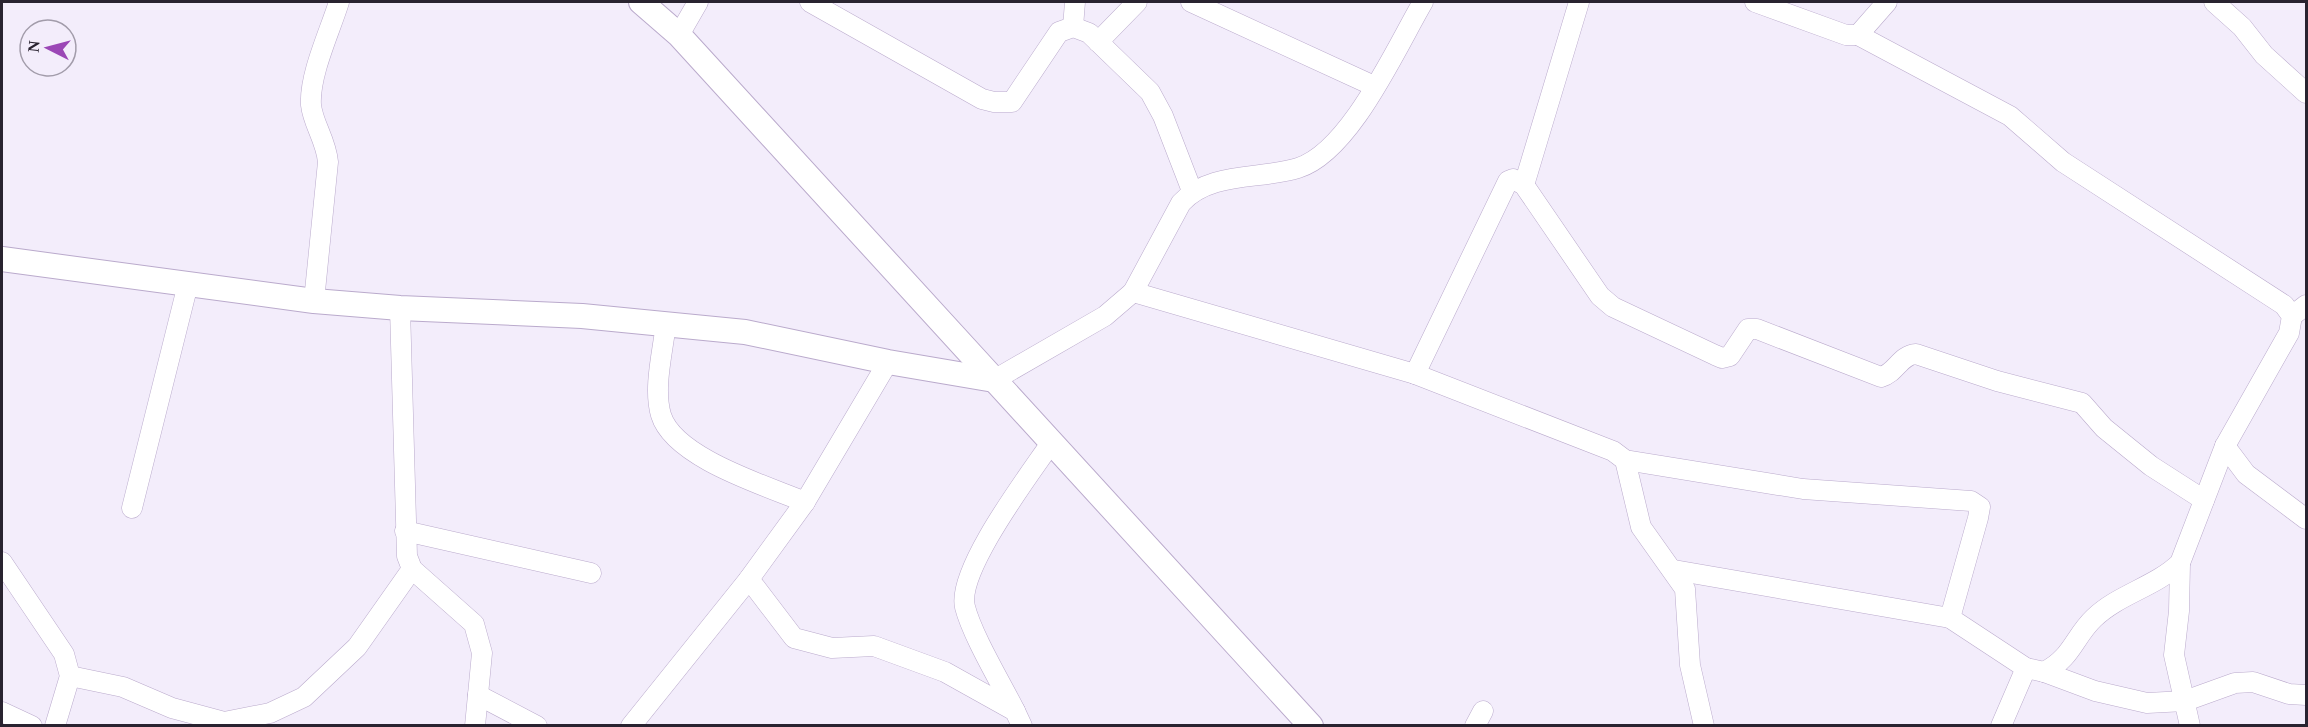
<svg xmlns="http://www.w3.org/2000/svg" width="2308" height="727" viewBox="0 0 2308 727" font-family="Georgia,serif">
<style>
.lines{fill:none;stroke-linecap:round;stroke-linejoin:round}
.minor-casing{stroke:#baaacc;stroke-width:21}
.tertiary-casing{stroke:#baaacc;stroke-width:26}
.minor{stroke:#fff;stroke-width:20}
.tertiary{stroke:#fff;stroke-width:24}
</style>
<rect width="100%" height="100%" fill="#f3edfb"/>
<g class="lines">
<g class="minor-casing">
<g id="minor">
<polyline points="810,2 982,99 994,102 1012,102 1059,32 1073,27 1089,33 1150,92 1163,116 1192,191"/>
<polyline points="1191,2 1374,86"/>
<polyline points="1755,2 1846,35 1858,35 1887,2"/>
<polyline points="2214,2 2242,27 2264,55 2306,93"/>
<polyline points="1073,27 1075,2"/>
<polyline points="679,35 698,2"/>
<path d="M1858,35l152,81 53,46 221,143 8,11 -3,17 -64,113 -45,117c-25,24 -61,31 -86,55 -20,19 -22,40 -50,54"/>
<polyline points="1098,42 1137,2"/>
<polyline points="1524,185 1579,2"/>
<polyline points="1133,292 1415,374 1613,451 1625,460 1803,489 1971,501 1980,507 1978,518 1950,618"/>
<path d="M314,301l14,-139c-2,-22 -15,-38 -17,-57 -2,-30 19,-74 28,-103"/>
<polyline points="400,308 407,556 412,569 474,624 482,653 475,726"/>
<polyline points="2292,316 2306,305"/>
<path d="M666,323c-3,28 -13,65 -5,92 13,43 106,71 144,87"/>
<path d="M1415,374l93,-193 5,-2 11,6 76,111 13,11 102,48 7,3 8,-2 18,-27h9l124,48c15,-4 19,-22 35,-23l81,27 85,22 22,25 47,38 53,34"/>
<path d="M994,380l111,-64 28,-24 48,-89c29,-32 79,-23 117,-35 52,-16 98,-120 125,-166"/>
<polyline points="2225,446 2246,474 2306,519"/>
<polyline points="1625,460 1641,527 1685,589 1690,665 1704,726"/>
<polyline points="132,508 188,284"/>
<polyline points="405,531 591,573"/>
<polyline points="2,562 64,654 70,676 55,726"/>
<polyline points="2180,563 2179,611 2174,655 2190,726"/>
<polyline points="1674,570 1950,618 2026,668 2044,672 2095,691 2147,703 2185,701 2235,683 2253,682 2289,694 2306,695"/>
<polyline points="749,579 794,638 832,648 874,646 945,672 1015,711 1022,726"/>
<polyline points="70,676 123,687 172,708 224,722 270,713 304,697 357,647 412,569"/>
<polyline points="478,695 537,726"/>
<path d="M1015,711c-14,-28 -43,-76 -50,-104 -9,-36 65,-133 86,-164"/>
<polyline points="2,712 32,726"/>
<polyline points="631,726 749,579 805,502 888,362"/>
<polyline points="1475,726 1483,711"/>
<polyline points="2001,726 2026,668"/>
</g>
</g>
<g class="tertiary-casing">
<g id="tertiary">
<polyline points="641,2 679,35 1311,726"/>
<polyline points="2,259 314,301 400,308 582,316 745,332 888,362 994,380"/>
</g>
</g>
<use href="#minor" class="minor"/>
<use href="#tertiary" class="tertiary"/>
</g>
<rect width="2308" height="727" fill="none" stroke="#292330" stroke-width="6"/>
<g transform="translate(48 48) rotate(276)"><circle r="28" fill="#f3edfb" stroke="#a29caa" stroke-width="1.5"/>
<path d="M0-4.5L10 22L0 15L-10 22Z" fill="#9b47b6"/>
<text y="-9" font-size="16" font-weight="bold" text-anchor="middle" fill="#292330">N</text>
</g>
</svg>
